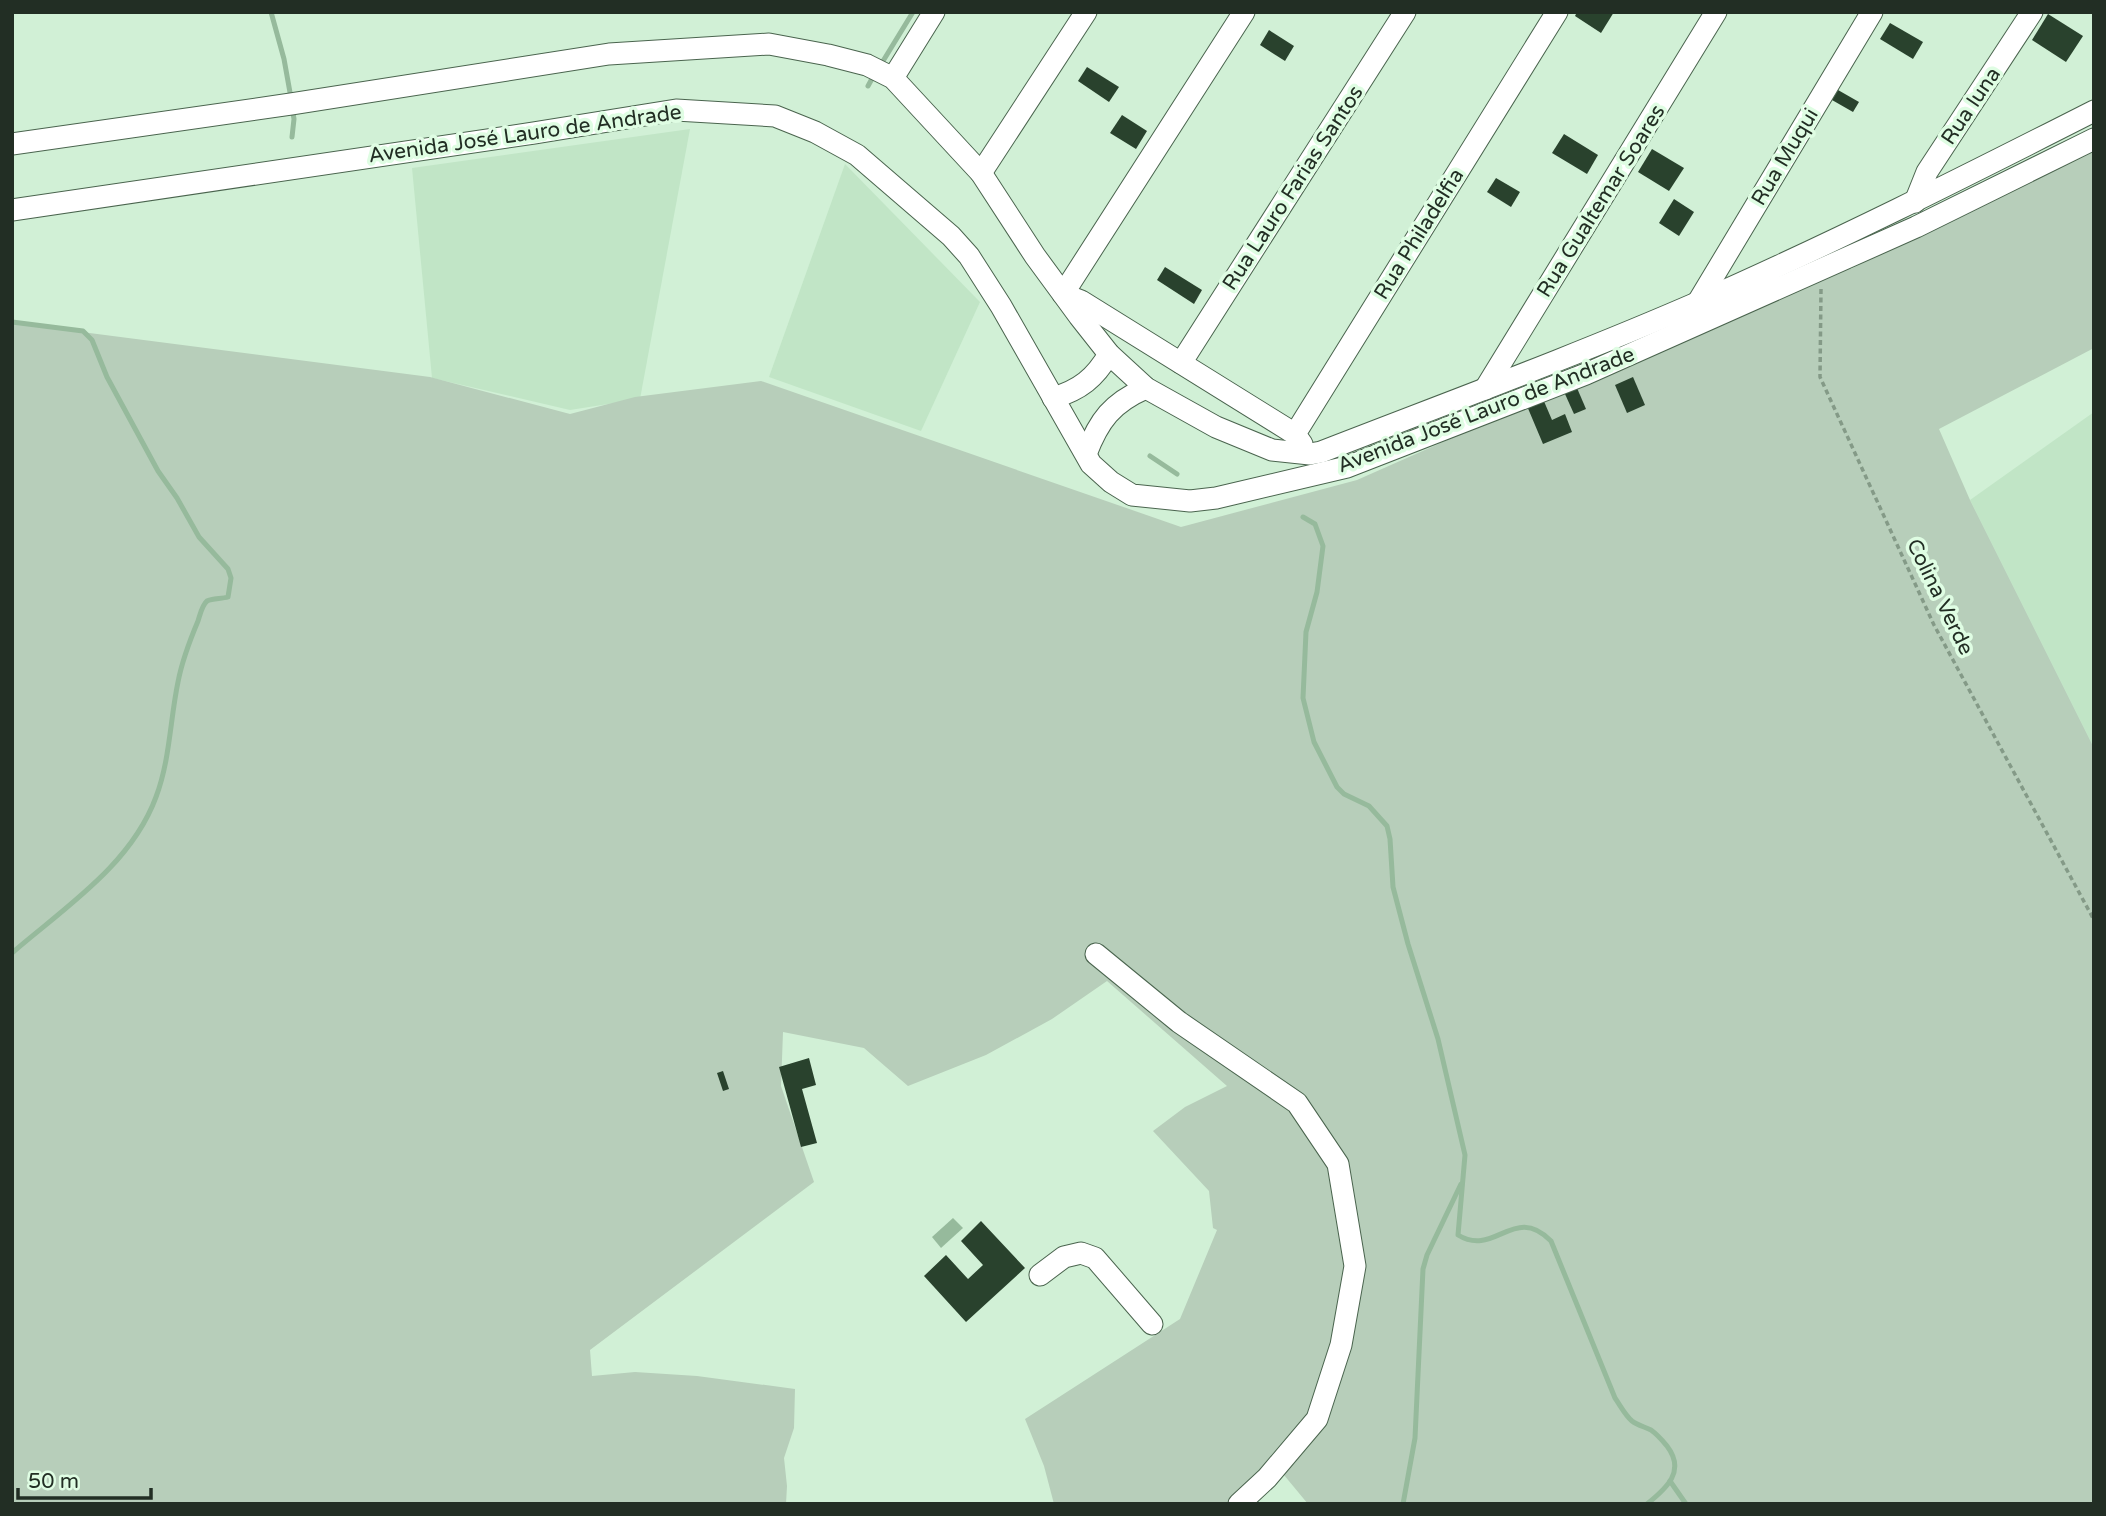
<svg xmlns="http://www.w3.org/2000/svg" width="2106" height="1516" viewBox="0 0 2106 1516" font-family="'Varela Round',sans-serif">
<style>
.built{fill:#c1e5c6}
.green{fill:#b7ceba}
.water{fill:#96ba9c}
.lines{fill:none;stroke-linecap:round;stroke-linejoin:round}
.stream{stroke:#96ba9c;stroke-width:5}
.building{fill:#29422d}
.minor-casing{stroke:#4a644e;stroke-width:23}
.path{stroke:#849a87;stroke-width:3.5;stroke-dasharray:5 3.5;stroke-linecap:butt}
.minor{stroke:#fff;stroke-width:21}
.labels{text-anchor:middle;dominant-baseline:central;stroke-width:7;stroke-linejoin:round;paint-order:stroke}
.street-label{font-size:21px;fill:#222e24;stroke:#dffde3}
</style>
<rect width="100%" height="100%" fill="#d1f0d6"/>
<g class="built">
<polygon points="690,129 640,399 570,410 432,378 412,168"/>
<polygon points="845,164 980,302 921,431 769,377"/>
<polygon points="2094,412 2094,748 1970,500"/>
</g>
<polygon class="green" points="2090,144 2094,152 2094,348 1939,429 1970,500 2094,748 2094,1504 1308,1504 1274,1463 1228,1504 1054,1504 1044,1466 1025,1419 1180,1319 1217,1230 1213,1228 1209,1191 1153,1131 1185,1107 1227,1086 1107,981 1052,1019 986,1055 908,1086 864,1048 783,1032 781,1086 814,1182 590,1350 592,1376 635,1372 697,1376 795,1389 794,1428 784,1458 787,1486 786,1504 12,1504 12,323 430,377 570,414 635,397 761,381 1181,527 1357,480 1848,263 1851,269"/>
<polygon class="water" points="953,1218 963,1228 941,1248 932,1237"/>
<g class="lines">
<g class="stream">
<polyline points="271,12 284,59 291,98"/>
<polyline points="880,66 913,12"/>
<polyline points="868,86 874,75"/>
<polyline points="292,137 294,119 292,107"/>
<path d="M12,322l71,9 9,9 15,37 51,94 19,27 22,39 29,32 3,9 -3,19c-6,2 -16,1 -21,4 -5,4 -7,14 -9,20 -8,19 -16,40 -20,61 -8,38 -8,78 -22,115 -25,68 -92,111 -144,156"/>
<polyline points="1150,456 1177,474"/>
<path d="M1303,517l12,7 8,22 -6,46 -11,40 -3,66 11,44 23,45 7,7 25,12 18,20 3,13 3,48 15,57 30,95 27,116 -7,80c37,23 56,-32 93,6l64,157c5,7 10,17 17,23 5,4 13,6 19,9 7,5 11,10 16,16 19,25 0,42 -20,58"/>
<polyline points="1670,1481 1686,1504"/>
<polyline points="1403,1504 1415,1438 1423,1269 1427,1255 1461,1184"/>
</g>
</g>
<g class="building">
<polygon points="1577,12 1614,12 1601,33 1575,16"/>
<polygon points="2048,14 2083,36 2066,62 2032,40"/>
<polygon points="1890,23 1923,42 1913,59 1880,39"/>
<polygon points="1269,30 1294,46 1285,61 1260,45"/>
<polygon points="1087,67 1119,87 1109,102 1078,81"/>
<polygon points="1838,90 1859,102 1853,112 1832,100"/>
<polygon points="1122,115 1147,131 1136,149 1110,133"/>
<polygon points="1564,134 1598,155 1587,174 1552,153"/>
<polygon points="1652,149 1684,168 1669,191 1638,172"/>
<polygon points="1496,178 1520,192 1511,207 1487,192"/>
<polygon points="1674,199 1694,212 1679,236 1659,223"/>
<polygon points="1165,267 1202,290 1194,304 1157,280"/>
<polygon points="1633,377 1645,405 1627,413 1615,385"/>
<polygon points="1577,388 1586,409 1574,414 1565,394"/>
<polygon points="1543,399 1552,420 1565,414 1572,432 1543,444 1527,406"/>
<polygon points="809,1058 816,1085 802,1089 817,1143 801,1147 779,1067"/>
<polygon points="723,1071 729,1089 723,1091 717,1073"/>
<polygon points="981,1221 1025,1268 966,1322 924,1276 946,1255 968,1279 983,1265 961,1241"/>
</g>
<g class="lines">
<g class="minor-casing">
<g id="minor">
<polyline points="1244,12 1063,294 1081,301 1295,434"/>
<polyline points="893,78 934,12"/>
<path d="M12,144l279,-40 318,-50 160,-10 59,11 39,10 26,13 88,95 54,83 44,60 30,38 37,34 70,39 56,23 38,4 11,-2c126,-49 254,-96 378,-150 134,-59 265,-125 395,-191"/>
<polyline points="981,173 1086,12"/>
<polyline points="1915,202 1927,172 2032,12"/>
<polyline points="12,210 534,133 676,110 775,116 815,132 857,155 951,236 969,256 1001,306 1091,464 1111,482 1132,495 1190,501 1216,498 1347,467 1586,374 1916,227 2094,139"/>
<polyline points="1698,302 1872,12"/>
<polyline points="1181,363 1405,12"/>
<polyline points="1485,389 1716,12"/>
<path d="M1053,398c27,-8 42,-20 56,-44"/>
<polyline points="1302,444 1295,434 1557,12"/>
<path d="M1086,454c13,-34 26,-51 60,-66"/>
<polyline points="1096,954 1179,1022 1297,1103 1338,1164 1355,1266 1341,1345 1317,1419 1267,1478 1239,1504"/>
<polyline points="1040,1275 1064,1257 1081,1253 1095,1258 1152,1324"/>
</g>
</g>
<polyline class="path" points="1821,289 1820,377 1934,625 2094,920"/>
<use href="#minor" class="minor"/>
</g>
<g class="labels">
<g class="street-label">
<text transform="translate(1971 106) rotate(-56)">Rua Iuna</text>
<text transform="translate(525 134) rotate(-8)">Avenida José Lauro de Andrade</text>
<text transform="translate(1785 157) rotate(-59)">Rua Muqui</text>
<text transform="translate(1293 188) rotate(-57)">Rua Lauro Farias Santos</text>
<text transform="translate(1601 201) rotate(-58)">Rua Gualtemar Soares</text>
<text transform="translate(1419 234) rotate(-58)">Rua Philadelfia</text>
<text transform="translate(1486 410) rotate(-21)">Avenida José Lauro de Andrade</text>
<text transform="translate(1940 597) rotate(64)">Colina Verde</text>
</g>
</g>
<rect width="2106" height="1516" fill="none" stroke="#222e24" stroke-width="28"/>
<path d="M18 1488v10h133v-10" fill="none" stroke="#222e24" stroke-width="3.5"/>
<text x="28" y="1488" font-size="21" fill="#222e24" stroke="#dffde3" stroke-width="5" paint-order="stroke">50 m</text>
</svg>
